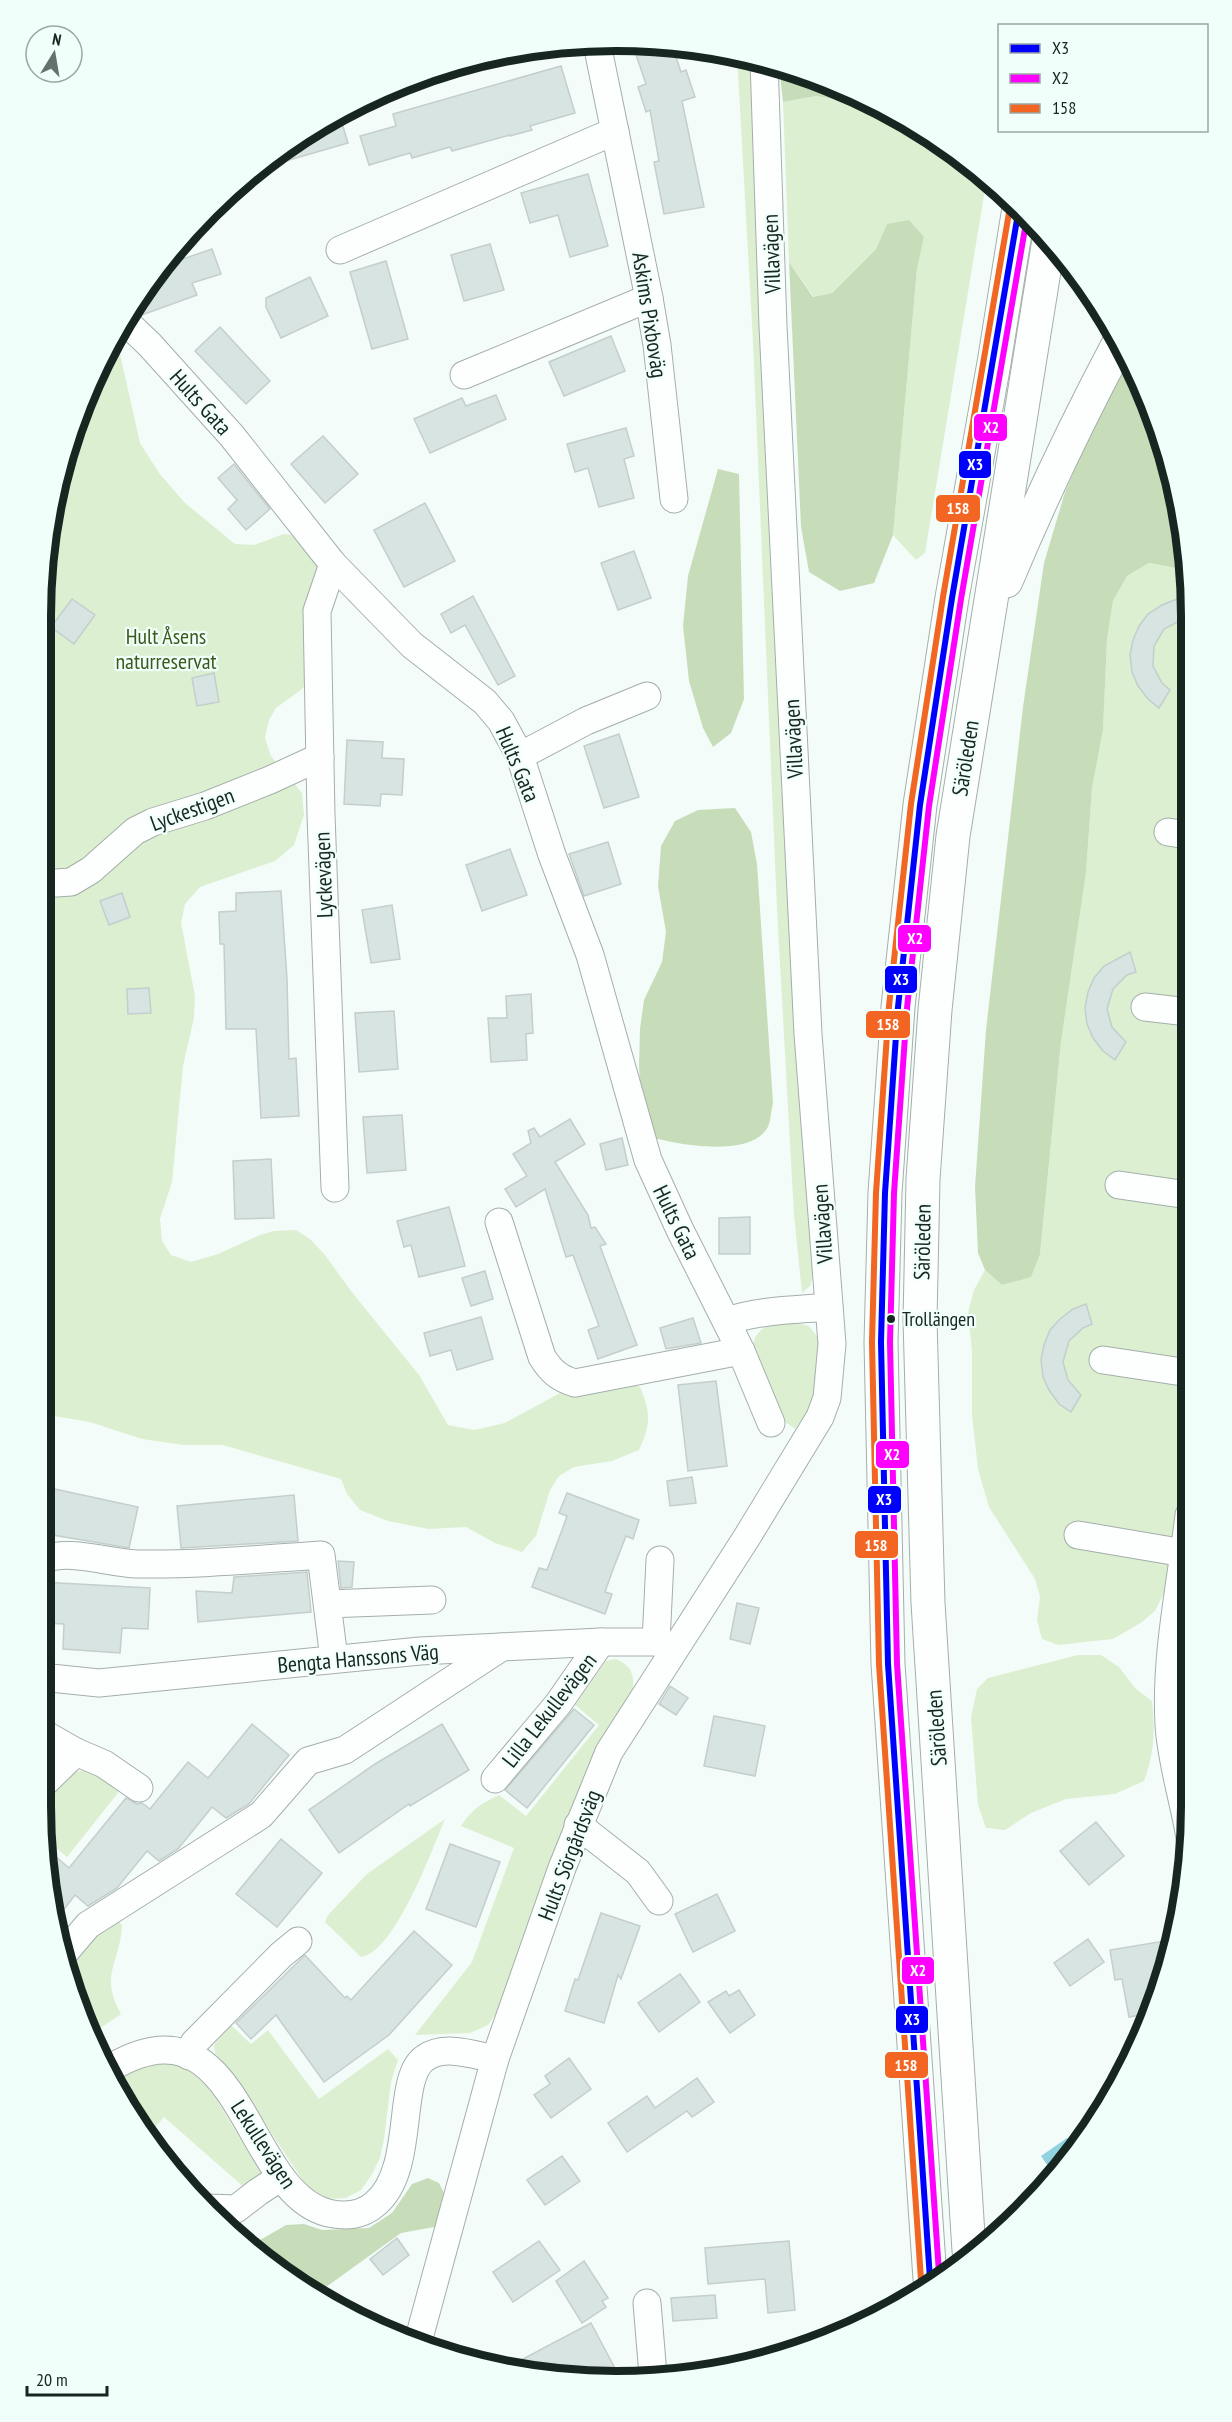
<svg xmlns="http://www.w3.org/2000/svg" width="1232" height="2422" viewBox="0 0 1232 2422" font-family="'PT Sans Narrow',sans-serif">
<style>
.green{fill:#dcefd1}
.forest{fill:#c7ddb9}
.water{fill:#91d2e1}
.building{fill:#d8e4e2;stroke:#c3cecd;stroke-width:1.5}
.lines{fill:none;stroke-linecap:round;stroke-linejoin:round}
.minor-casing{stroke:#a4aeab;stroke-width:29}
.major-casing{stroke:#a4aeab;stroke-width:35}
.minor{stroke:#fdfffe;stroke-width:27}
.major{stroke:#fdfffe;stroke-width:33}
.bus-1-casing{stroke:#f0fffa;stroke-width:10}
.bus-2-casing{stroke:#f0fffa;stroke-width:10}
.bus-3-casing{stroke:#f0fffa;stroke-width:10}
.bus-1{stroke:#00f;stroke-width:6}
.bus-2{stroke:#f0f;stroke-width:6}
.bus-3{stroke:#f26522;stroke-width:6}
.bus-dot{fill:#182622;stroke:#f0fffa;stroke-width:2}
.labels{text-anchor:middle;dominant-baseline:central;stroke-width:4.5;stroke-linejoin:round;paint-order:stroke}
.bus-label{font-size:20px;fill:#182622;stroke:#f0fffa;text-anchor:start}
.street-label{font-size:22px;fill:#182622;stroke:#f0fffa}
.park-label{font-size:22px;fill:#3b5919;stroke:#f0fffa}
.rim{fill:none;stroke:#182622;stroke-width:8}
.line-badge{stroke:#f0fffa;stroke-width:2}
.badge-label{font-size:16px;text-anchor:middle;font-weight:bold;fill:#fff}
</style>
<rect width="100%" height="100%" fill="#f4fcf9"/>
<g class="green">
<polygon points="737,55 751,58 815,1268 810,1286 802,1293 794,1215 777,909 753,342"/>
<polygon points="816,96 865,103 871,100 987,177 925,553 916,560 893,535 917,269 924,237 887,224 876,249 832,293 814,297 789,262 783,102"/>
<path d="M116,336l24,107 19,30 26,30 50,41 19,1 30,-11 8,1 10,7 18,25 -2,105 -16,17 -26,19 -7,12 -4,18 6,18 31,37 2,22 -10,30 -19,16 -75,26 -15,17 -4,19 14,73 -1,22 -11,48 -11,116 -12,37 2,22 9,14 20,7 27,-8 42,-19 14,-4 22,-1 14,9 15,16 26,36 68,84 29,50 26,5 31,-7 55,-30 69,-10 11,4c11,26 11,37 -1,63l-27,11 -38,6 -15,9 -9,14 -14,46 -14,16 -27,-9 -29,-16 -38,2 -40,-8 -28,-11 -13,-16 -6,-15 -118,-34h-39l-42,-6 -52,-17 -42,-7 -7,1 1,-837 18,-112 40,-105z"/>
<polygon points="1149,563 1187,570 1189,1423 1165,1591 1155,1611 1142,1622 1113,1639 1058,1645 1042,1639 1037,1620 1040,1597 1035,1579 989,1507 978,1469 972,1415 972,1351 968,1312 974,1290 985,1270 1002,1285 1040,1254 1061,1042 1086,873 1092,787 1103,730 1107,640 1113,601 1127,576"/>
<path d="M788,1321l21,5 11,14 -1,56 -24,33c-3,-3 -8,-5 -11,-8 -11,-12 -35,-65 -30,-80 4,-15 21,-18 34,-20z"/>
<path d="M1078,1655h23l18,12 16,21 17,13c3,31 3,50 -8,80l-29,13 -49,5 -35,14 -26,17 -19,-2 -8,-23 -7,-88 6,-28 11,-11z"/>
<path d="M616,1659c17,7 20,19 15,37l-133,315 -10,14 -18,8 -55,2 57,-73 42,-114 -53,-22c10,-16 21,-23 38,-31l27,21 73,-91 -24,-20 31,-44z"/>
<polygon points="87,1770 121,1789 67,1857 50,1843 47,1846 41,1802 74,1772"/>
<path d="M445,1819c-13,31 -50,133 -84,138l-36,-35 3,-7 39,-41z"/>
<path d="M116,1919l6,6c-2,40 -23,48 -1,89l-28,19 -22,-42 -5,-32z"/>
<polygon points="231,2025 251,2044 268,2030 319,2099 388,2049 398,2060 391,2082 384,2139 380,2158 371,2176 361,2190 346,2198 327,2199 309,2190 231,2072 215,2053 214,2045"/>
<polygon points="164,2063 186,2067 206,2082 262,2175 246,2189 164,2117 151,2132 147,2132 118,2079 139,2067"/>
</g>
<g class="forest">
<polygon points="779,65 870,100 871,100 865,104 816,96 783,102"/>
<polygon points="909,220 924,237 917,269 893,535 874,583 840,591 809,572 801,527 789,262 813,297 832,293 876,249 887,224"/>
<polygon points="1129,363 1148,396 1187,541 1187,570 1149,563 1127,576 1113,601 1107,640 1103,730 1092,788 1086,873 1061,1042 1040,1254 1031,1277 1002,1285 985,1270 978,1253 975,1187 986,1030 1023,707 1044,563 1065,492 1102,407"/>
<polygon points="718,469 739,474 744,699 731,733 713,747 703,728 689,681 683,626 688,576"/>
<path d="M735,808l16,24 6,32 16,239c-2,7 -2,21 -7,27 -20,27 -87,15 -115,7l-9,-25 -3,-45 1,-38 4,-29 18,-38 4,-30 -8,-46 3,-40 14,-25 23,-11z"/>
<polygon points="428,2178 439,2183 448,2201 440,2226 401,2233 315,2295 248,2247 286,2225 304,2224 322,2230 369,2228 392,2213 412,2184"/>
</g>
<polygon class="water" points="1067,2138 1069,2140 1076,2139 1052,2172 1041,2156"/>
<g class="building">
<polygon points="656,42 672,45 681,72 686,70 695,97 682,101 704,207 664,214 654,162 659,161 650,110 646,112 638,87 646,84 634,49"/>
<polygon points="561,66 575,113 530,126 532,130 510,136 510,135 452,151 450,147 412,158 410,153 369,165 360,136 396,126 393,114"/>
<polygon points="339,113 348,143 265,167 264,164 328,118"/>
<polygon points="588,174 608,246 570,257 558,215 530,223 521,193"/>
<polygon points="490,244 504,290 464,301 451,255"/>
<polygon points="178,246 183,259 212,249 221,274 192,283 197,295 142,315 133,308 159,266"/>
<polygon points="386,261 408,339 372,349 350,272"/>
<polygon points="310,277 328,316 281,338 266,307 266,298"/>
<polygon points="220,327 270,381 246,404 195,351"/>
<polygon points="611,336 625,371 564,396 549,362"/>
<polygon points="496,395 506,419 430,453 414,419 462,398 466,406"/>
<polygon points="626,428 634,456 624,459 634,498 599,507 588,468 575,472 567,444"/>
<polygon points="323,436 358,474 325,503 291,464"/>
<polygon points="234,464 270,509 246,530 228,509 237,500 218,478"/>
<polygon points="425,503 455,561 404,587 374,530"/>
<polygon points="634,551 651,598 618,610 601,563"/>
<polygon points="1187,595 1187,617 1164,629 1154,646 1153,666 1162,683 1170,690 1159,708 1148,699 1138,686 1132,672 1130,655 1133,640 1139,626 1148,614 1162,605"/>
<polygon points="473,596 515,676 498,685 465,625 451,633 441,614"/>
<polygon points="72,599 95,615 74,644 51,627"/>
<polygon points="214,673 219,702 197,706 192,678"/>
<polygon points="619,734 639,797 604,808 584,746"/>
<polygon points="347,740 383,742 382,758 404,759 402,795 381,794 380,806 344,804"/>
<polygon points="608,842 621,884 584,896 569,854"/>
<polygon points="510,849 527,895 482,911 466,865"/>
<polygon points="281,891 287,979 289,1059 296,1058 299,1116 261,1118 256,1029 226,1029 224,944 220,944 219,912 236,911 236,893"/>
<polygon points="122,893 130,917 109,925 100,901"/>
<polygon points="392,905 400,959 371,963 362,910"/>
<polygon points="1130,952 1136,972 1127,975 1113,989 1107,1009 1112,1027 1126,1042 1115,1060 1103,1051 1093,1038 1087,1024 1085,1008 1088,992 1094,978 1104,966"/>
<polygon points="149,988 151,1013 128,1014 127,989"/>
<polygon points="531,994 533,1033 526,1034 527,1060 491,1062 488,1018 507,1018 506,996"/>
<polygon points="394,1011 398,1069 359,1072 355,1013"/>
<polygon points="402,1115 406,1170 367,1173 363,1117"/>
<polygon points="570,1119 585,1144 555,1162 588,1215 591,1228 595,1227 606,1244 600,1246 637,1345 598,1359 588,1330 599,1326 573,1255 566,1257 545,1189 516,1207 505,1189 527,1176 513,1154 531,1143 528,1131 534,1128 540,1137"/>
<polygon points="622,1138 628,1165 606,1170 600,1144"/>
<polygon points="271,1159 274,1218 235,1219 233,1161"/>
<polygon points="449,1207 465,1266 419,1277 411,1245 404,1247 397,1221"/>
<polygon points="750,1217 750,1254 719,1254 719,1218"/>
<polygon points="485,1271 493,1299 471,1306 462,1278"/>
<polygon points="1086,1304 1092,1324 1083,1328 1069,1341 1063,1362 1068,1380 1081,1395 1071,1412 1059,1404 1049,1390 1043,1377 1041,1360 1044,1345 1050,1330 1060,1319 1073,1309"/>
<polygon points="481,1317 493,1359 457,1370 451,1350 430,1356 424,1333"/>
<polygon points="693,1318 701,1343 666,1349 660,1328"/>
<polygon points="716,1381 727,1466 688,1471 678,1385"/>
<polygon points="692,1477 696,1503 670,1506 667,1481"/>
<polygon points="41,1486 138,1507 129,1548 41,1533"/>
<polygon points="567,1493 639,1520 633,1539 626,1536 612,1572 605,1592 612,1594 605,1614 532,1587 539,1568 547,1570 562,1530 567,1516 559,1513"/>
<polygon points="294,1495 298,1541 181,1548 177,1506"/>
<polygon points="338,1561 354,1562 352,1587 341,1588"/>
<polygon points="307,1572 311,1612 198,1622 196,1591 232,1593 234,1577"/>
<polygon points="41,1582 150,1588 148,1629 122,1628 120,1653 63,1649 64,1624 41,1623"/>
<polygon points="737,1603 759,1608 750,1644 730,1639"/>
<polygon points="670,1686 688,1698 676,1715 659,1704"/>
<polygon points="574,1709 594,1725 527,1808 505,1790"/>
<polygon points="714,1716 765,1726 755,1776 704,1766"/>
<polygon points="252,1724 289,1755 249,1804 226,1818 212,1807 178,1849 159,1861 147,1851 117,1888 88,1906 75,1895 59,1916 48,1850 69,1868 126,1798 137,1804 142,1803 150,1809 188,1762 208,1778"/>
<polygon points="442,1724 469,1770 410,1806 409,1804 339,1853 309,1810 375,1764"/>
<polygon points="1096,1822 1124,1856 1089,1885 1060,1851"/>
<polygon points="281,1839 322,1873 277,1927 236,1894"/>
<polygon points="450,1844 500,1862 476,1927 426,1909"/>
<polygon points="717,1894 735,1931 693,1952 675,1914"/>
<polygon points="601,1913 640,1926 621,1979 618,1975 604,2023 565,2011 575,1979 578,1980"/>
<polygon points="414,1931 452,1965 389,2035 324,2082 276,2015 251,2039 236,2023 305,1955 345,1998 347,1996 351,2000"/>
<polygon points="1088,1939 1104,1962 1070,1986 1054,1963"/>
<polygon points="1164,1941 1168,1964 1150,2013 1129,2017 1122,1979 1115,1980 1110,1950"/>
<polygon points="680,1974 700,2002 659,2032 638,2003"/>
<polygon points="739,1990 755,2015 730,2033 708,2002 726,1991 729,1996"/>
<polygon points="569,2058 591,2089 551,2118 534,2095 550,2084 545,2076"/>
<polygon points="697,2078 714,2102 692,2117 687,2111 627,2152 608,2123 647,2096 655,2108"/>
<polygon points="562,2156 580,2181 545,2205 527,2180"/>
<polygon points="397,2238 409,2255 383,2275 370,2259"/>
<polygon points="539,2241 560,2270 513,2302 493,2272"/>
<polygon points="789,2241 795,2310 768,2313 765,2279 708,2284 705,2248"/>
<polygon points="584,2261 608,2298 602,2301 606,2307 582,2323 556,2281"/>
<polygon points="715,2295 717,2318 673,2321 671,2298"/>
<polygon points="591,2323 618,2374 502,2370"/>
</g>
<g class="lines">
<g class="minor-casing">
<g id="minor">
<polyline points="597,44 649,298 657,345 674,499"/>
<polyline points="340,250 615,131"/>
<polyline points="125,321 150,345 232,436 333,564 412,645 485,702 501,721 520,756 552,855 590,955 648,1160 680,1230 741,1351 771,1423"/>
<polyline points="464,375 649,298"/>
<polyline points="333,564 317,611 321,815 335,1188"/>
<polyline points="520,756 586,721 647,696"/>
<polyline points="1168,832 1187,835"/>
<polyline points="41,884 71,882 91,870 135,831 153,822 205,806 270,780 320,757"/>
<polyline points="1145,1007 1188,1012"/>
<polyline points="1119,1185 1188,1195"/>
<path d="M499,1222l43,135c9,14 16,21 33,26l166,-32"/>
<path d="M727,1321c32,-11 67,-11 102,-14"/>
<polyline points="1103,1360 1189,1373"/>
<path d="M1189,1515c-8,69 -24,140 -20,210 2,36 15,76 21,113"/>
<polyline points="1078,1535 1184,1553"/>
<path d="M41,1560c29,-12 66,3 96,4 61,1 123,-5 184,-9l13,104"/>
<polyline points="328,1604 432,1600"/>
<polyline points="656,1642 660,1560"/>
<polyline points="41,1677 99,1683 420,1651 601,1642 656,1642 675,1648"/>
<polyline points="41,1732 76,1752 104,1764 139,1788"/>
<polyline points="495,1779 558,1704 601,1642"/>
<polyline points="41,1786 76,1752"/>
<polyline points="578,1825 638,1872 659,1901"/>
<polyline points="65,1952 88,1925 261,1815 308,1761 345,1750 502,1647"/>
<polyline points="189,2056 194,2043 281,1955 298,1941"/>
<path d="M112,2067c130,-76 131,125 216,146 17,4 33,3 47,-9 42,-35 20,-126 50,-146 20,-14 49,-3 70,1"/>
<polyline points="208,2208 236,2209 258,2192 281,2177"/>
<polyline points="647,2303 653,2375"/>
<polyline points="419,2338 495,2059 562,1868 609,1752 747,1537 820,1417 827,1398 832,1344 808,1034 773,326 764,60"/>
</g>
</g>
<g class="major-casing">
<g id="major">
<path d="M1006,581c34,-81 71,-159 112,-236"/>
<polyline points="969,2251 928,1603 920,1320 923,1179 935,1010 953,836 1049,240"/>
<polyline points="930,2279 888,1664 881,1342 885,1193 898,1007 920,805 952,598 994,363 1019,208"/>
</g>
</g>
<use href="#minor" class="minor"/>
<use href="#major" class="major"/>
<g class="bus-1-casing">
<polyline id="bus-1" points="930,2279 888,1664 881,1342 885,1193 898,1007 920,805 952,598 1019,208"/>
</g>
<g class="bus-2-casing">
<polyline id="bus-2" points="939,2273 897,1664 890,1342 894,1193 907,1008 929,806 961,599 1027,217"/>
</g>
<g class="bus-3-casing">
<polyline id="bus-3" points="921,2280 879,1664 872,1342 876,1193 889,1006 911,804 943,597 1010,207"/>
</g>
<use href="#bus-1" class="bus-1"/>
<use href="#bus-2" class="bus-2"/>
<use href="#bus-3" class="bus-3"/>
</g>
<circle class="bus-dot" cx="891" cy="1319" r="5"/>
<g class="labels">
<g class="bus-label">
<text x="902" y="1319">Trollängen</text>
</g>
<g class="street-label">
<text transform="translate(771 254) rotate(-92)">Villavägen</text>
<text transform="translate(650 315) rotate(81)">Askims Pixboväg</text>
<text transform="translate(201 402) rotate(48)">Hults Gata</text>
<text transform="translate(793 739) rotate(-93)">Villavägen</text>
<text transform="translate(965 758) rotate(-81)">Säröleden</text>
<text transform="translate(518 764) rotate(67)">Hults Gata</text>
<text transform="translate(192 809) rotate(-20)">Lyckestigen</text>
<text transform="translate(323 875) rotate(-92)">Lyckevägen</text>
<text transform="translate(677 1222) rotate(64)">Hults Gata</text>
<text transform="translate(822 1224) rotate(-94)">Villavägen</text>
<text transform="translate(922 1242) rotate(-89)">Säröleden</text>
<text transform="translate(358 1658) rotate(-5)">Bengta Hanssons Väg</text>
<text transform="translate(549 1710) rotate(-52)">Lilla Lekullevägen</text>
<text transform="translate(936 1728) rotate(-94)">Säröleden</text>
<text transform="translate(569 1855) rotate(-69)">Hults Sörgårdsväg</text>
<text transform="translate(264 2144) rotate(57)">Lekullevägen</text>
</g>
<g class="park-label">
<text x="166" y="636">Hult Åsens<tspan x="166" dy="25">naturreservat</tspan></text>
</g>
</g>
<path d="M0 0H1232V2422H0ZM616 51H616A565 565 0 0 1 1181 616V1806A565 565 0 0 1 616 2371H616A565 565 0 0 1 51 1806V616A565 565 0 0 1 616 51Z" fill="#f0fffa" fill-rule="evenodd"/>
<path class="rim" d="M616 51H616A565 565 0 0 1 1181 616V1806A565 565 0 0 1 616 2371H616A565 565 0 0 1 51 1806V616A565 565 0 0 1 616 51Z"/>
<g class="line-badge">
<rect x="973" y="413" width="35" height="29" rx="6" fill="#f0f"/>
<rect x="958" y="450" width="34" height="29" rx="6" fill="#00f"/>
<rect x="935" y="494" width="46" height="29" rx="6" fill="#f26522"/>
<rect x="897" y="924" width="35" height="29" rx="6" fill="#f0f"/>
<rect x="884" y="965" width="34" height="29" rx="6" fill="#00f"/>
<rect x="865" y="1010" width="46" height="29" rx="6" fill="#f26522"/>
<rect x="875" y="1440" width="35" height="29" rx="6" fill="#f0f"/>
<rect x="867" y="1485" width="35" height="29" rx="6" fill="#00f"/>
<rect x="854" y="1530" width="45" height="29" rx="6" fill="#f26522"/>
<rect x="901" y="1956" width="34" height="29" rx="6" fill="#f0f"/>
<rect x="895" y="2005" width="34" height="29" rx="6" fill="#00f"/>
<rect x="884" y="2051" width="45" height="28" rx="6" fill="#f26522"/>
</g>
<g class="badge-label">
<text x="991" y="433">X2</text>
<text x="975" y="470">X3</text>
<text x="958" y="514">158</text>
<text x="915" y="944">X2</text>
<text x="901" y="985">X3</text>
<text x="888" y="1030">158</text>
<text x="892" y="1460">X2</text>
<text x="884" y="1505">X3</text>
<text x="876" y="1551">158</text>
<text x="918" y="1976">X2</text>
<text x="912" y="2025">X3</text>
<text x="906" y="2071">158</text>
</g>
<rect x="998" y="24" width="210" height="108" fill="#f0fffa" stroke="#9aa8a4" stroke-width="1.5"/>
<rect x="1010" y="44" width="30" height="9" fill="#0000ff" stroke="#9aa8a4" stroke-width="1.5"/>
<text x="1052" y="54" font-size="18" fill="#182622">X3</text>
<rect x="1010" y="74" width="30" height="9" fill="#ff00ff" stroke="#9aa8a4" stroke-width="1.5"/>
<text x="1052" y="84" font-size="18" fill="#182622">X2</text>
<rect x="1010" y="104" width="30" height="9" fill="#f26522" stroke="#9aa8a4" stroke-width="1.5"/>
<text x="1052" y="114" font-size="18" fill="#182622">158</text>
<g transform="translate(54 54) rotate(11)"><circle r="28" fill="#f0fffa" stroke="#9aa8a4" stroke-width="1.5"/>
<path d="M0-4.5L10 22L0 15L-10 22Z" fill="#65716d"/>
<text y="-9" font-size="16" font-weight="bold" text-anchor="middle" fill="#182622">N</text>
</g>
<path d="M27 2386v9h80v-9" fill="none" stroke="#182622" stroke-width="3"/>
<text x="36" y="2386" font-size="18" fill="#182622" stroke="#f0fffa" stroke-width="4.5" paint-order="stroke">20 m</text>
</svg>
